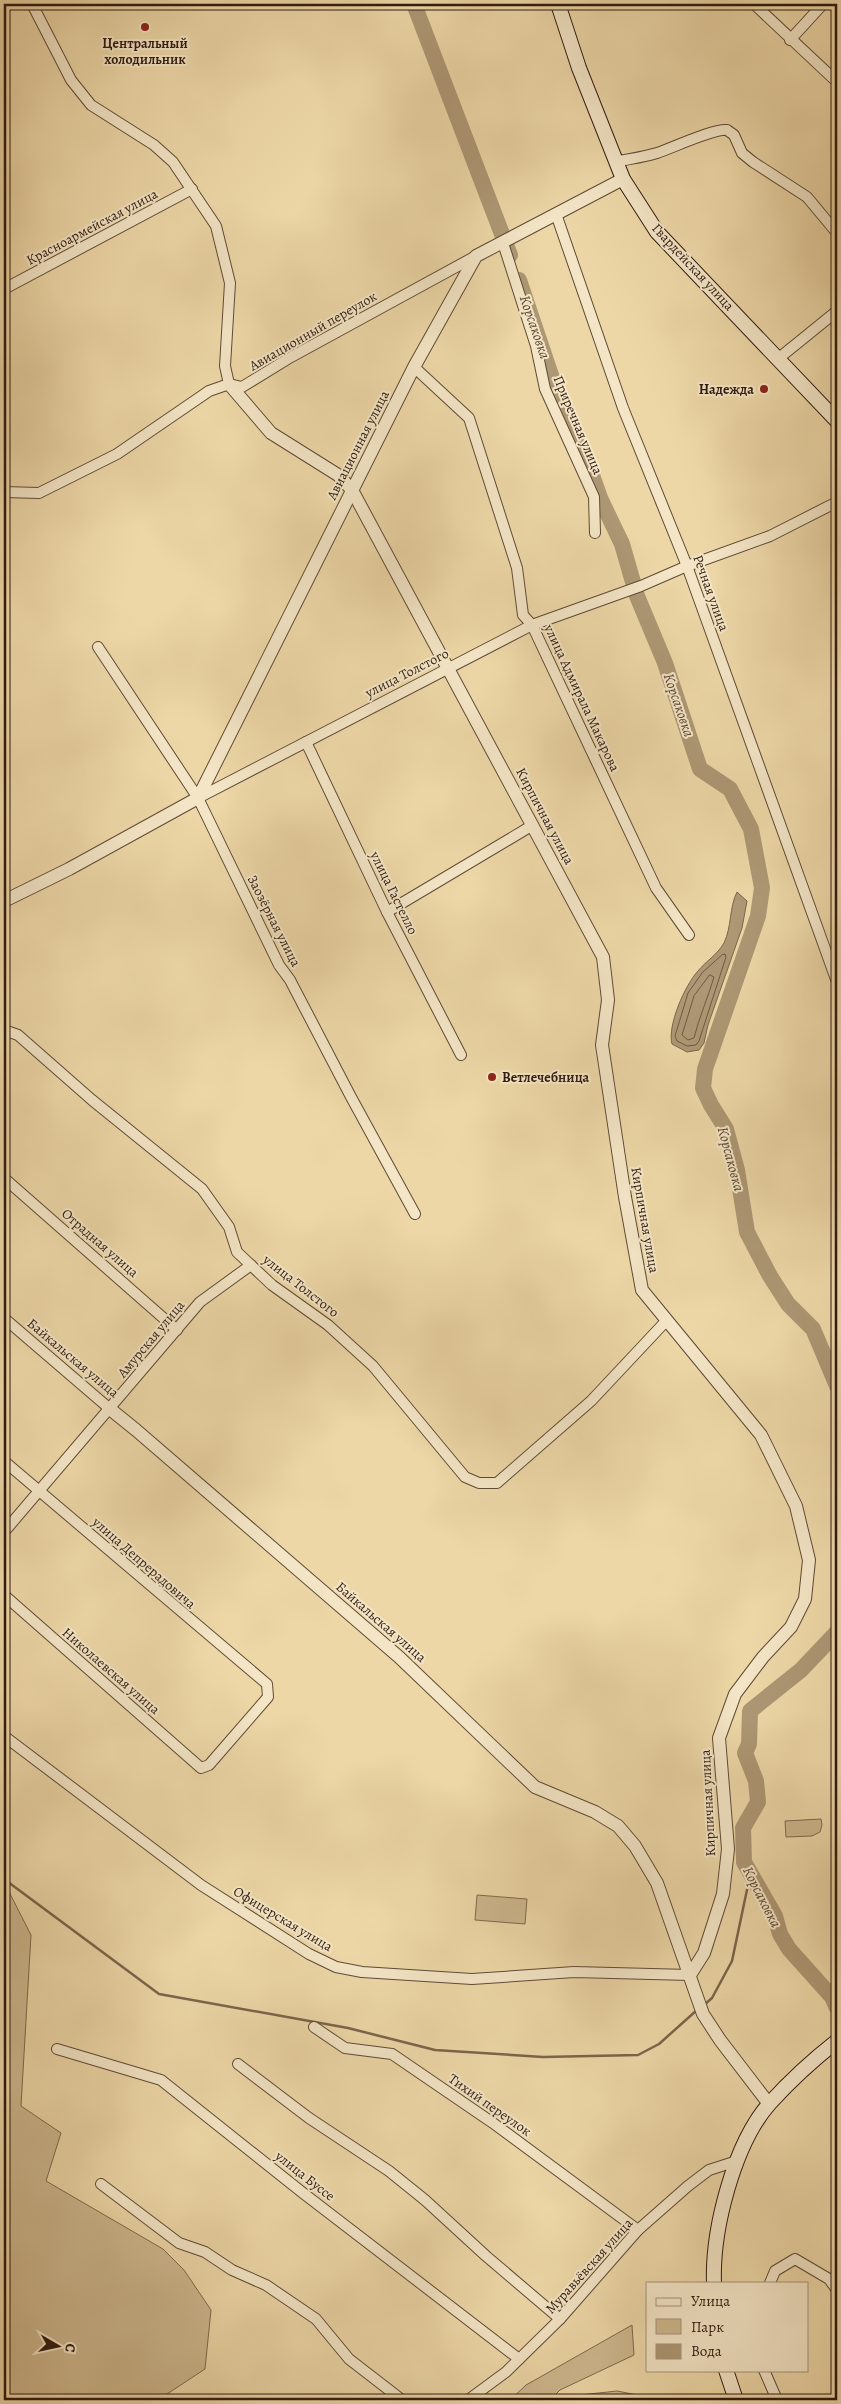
<svg xmlns="http://www.w3.org/2000/svg" width="841" height="2404" viewBox="0 0 841 2404" font-family="Alegreya,serif">
<style>
.green{fill:#cdb78d;stroke:#7e694e}
.water{fill:#ad9774;stroke:#7b654c}
.lines{fill:none;stroke-linecap:round;stroke-linejoin:round}
.shore{stroke:#6e5942;stroke-width:1}
.stream{stroke:#7b654c;stroke-width:2.5}
.river{stroke:#ad9774;stroke-width:16}
.minor-casing{stroke:#5f4a36;stroke-width:12}
.tertiary-casing{stroke:#5f4a36;stroke-width:14}
.secondary-casing{stroke:#301b10;stroke-width:16}
.minor{stroke:#f3e5c6;stroke-width:10}
.tertiary{stroke:#f3e5c6;stroke-width:12}
.secondary{stroke:#f3e5c6;stroke-width:14}
.poi-dot{fill:#8f2418;stroke:#f3e5c6;stroke-width:2}
.labels{text-anchor:middle;dominant-baseline:central;stroke-width:4;stroke-linejoin:round;paint-order:stroke}
.poi-label{font-size:14px;font-weight:bold;fill:#301b10;stroke:#f3e5c6}
.street-label{font-size:14px;fill:#301b10;stroke:#f3e5c6}
.water-label{font-size:15px;font-style:italic;fill:#5c4633;stroke:#f3e5c6}
</style>
<rect width="100%" height="100%" fill="#edd7a7"/>
<filter id="stains"><feTurbulence type="fractalNoise" baseFrequency=".004" numOctaves="4"/><feColorMatrix values="0 0 0 0 .2 0 0 0 0 .09 0 0 0 0 .02 0 0 0 .5 -.17"/></filter>
<radialGradient id="worn" r=".72"><stop offset=".6" stop-color="#630" stop-opacity="0"/><stop offset="1" stop-color="#630" stop-opacity=".3"/></radialGradient>
<g class="green">
<polygon points="821,1819 822,1825 820,1832 812,1836 786,1837 785,1821"/>
<polygon points="4,1882 31,1935 21,2106 61,2133 46,2181 163,2249 184,2270 211,2310 205,2369 158,2400 4,2400"/>
<polygon points="477,1895 527,1899 525,1924 475,1920"/>
<polygon points="632,2325 634,2355 560,2390 550,2400 510,2400 526,2385"/>
<polygon points="617,2391 663,2400 577,2400 580,2395"/>
</g>
<path class="water" d="M737,892l10,9 -5,27 -34,97 -4,18 -5,7 -12,2 -15,-8c-5,-18 13,-59 26,-73 8,-10 19,-16 26,-28 8,-17 5,-35 13,-51z"/>
<g class="lines">
<g class="shore">
<polygon points="722,955 725,954 726,957 699,1041 696,1045 687,1046 677,1041 675,1036 688,993 702,973"/>
<path d="M710,975l4,2c-6,21 -15,40 -20,61l-6,2 -6,-5 12,-39z"/>
</g>
<g class="stream">
<polyline points="4,1879 159,1994 348,2028 435,2050 543,2057 638,2055 659,2044 697,2010"/>
<polyline points="704,2005 712,1998 732,1961 748,1885 744,1862"/>
</g>
<g class="river">
<polyline points="414,4 510,255"/>
<polyline points="519,280 555,387 586,458 600,498 622,544 637,596 665,663 700,769 730,789 751,829 762,888 758,916 705,1069 703,1088 711,1105 726,1129 737,1170 747,1232 770,1276 788,1304 813,1329 837,1386"/>
<polyline points="837,1632 801,1670 750,1711 749,1744 745,1753 756,1781 758,1802 743,1828 744,1862 775,1916 780,1934 789,1949 832,1997 837,2008"/>
</g>
<g class="minor-casing">
<g id="minor">
<polyline points="32,4 71,80 91,105 154,145 173,162 216,226 230,283 225,366 229,384"/>
<polyline points="754,4 837,82"/>
<polyline points="790,40 823,4"/>
<path d="M615,162c14,-3 29,-5 42,-9 15,-5 58,-25 70,-23l7,5 8,18 11,9 54,35 30,36"/>
<polyline points="556,214 623,408 687,566 837,982"/>
<polyline points="837,233 837,255"/>
<polyline points="503,243 536,346 545,389 594,497 595,533"/>
<polyline points="4,289 192,189"/>
<polyline points="779,358 837,311"/>
<polyline points="414,367 469,418 517,568 523,615 532,625 656,888 689,935"/>
<polyline points="4,492 39,493 117,454 209,391 229,384 242,387 291,357 476,256"/>
<polyline points="98,647 198,798 279,965 290,980 351,1097 415,1214"/>
<polyline points="306,742 387,912 461,1055"/>
<polyline points="198,798 532,625 641,586 687,566 770,536 837,502"/>
<polyline points="387,912 533,825"/>
<polyline points="4,1030 18,1035 92,1100 202,1189 229,1227 237,1252 272,1285 328,1325 373,1366 465,1477 479,1483 497,1483 591,1401 667,1320"/>
<polyline points="4,1178 177,1330"/>
<polyline points="4,1318 110,1409"/>
<polyline points="4,1461 267,1684 268,1697 209,1765 201,1768 4,1595"/>
<polyline points="4,1532 200,1302 251,1265"/>
<polyline points="4,1736 201,1885 309,1954 336,1967 362,1972 472,1979 574,1972 690,1975"/>
<polyline points="314,2027 345,2048 392,2054 493,2123 638,2230"/>
<polyline points="57,2049 161,2080 303,2193 519,2359"/>
<polyline points="238,2064 309,2118 389,2171 425,2200 486,2256 560,2319"/>
<polyline points="101,2184 179,2243 205,2252 232,2270 266,2285 316,2319 349,2359 402,2400"/>
<polyline points="770,2283 775,2271 795,2259 829,2279 837,2290"/>
<polyline points="764,2370 777,2400"/>
<polyline points="468,2400 506,2372 560,2319 638,2230 688,2186 709,2170 737,2161"/>
</g>
</g>
<g class="tertiary-casing">
<g id="tertiary">
<polyline points="229,384 271,433 338,475 352,490 603,957 608,1000 602,1045 625,1197 642,1290 761,1435 796,1506 809,1560 805,1599 791,1627 763,1657 735,1694 719,1738 728,1849 723,1894 704,1953 690,1975"/>
<polyline points="4,901 69,869 198,798 414,367 476,256 623,179"/>
<polyline points="110,1409 136,1430 399,1657 535,1787 595,1812 618,1826 635,1846 657,1883 703,2014 720,2040 769,2104"/>
</g>
</g>
<g class="secondary-casing">
<g id="secondary">
<polyline points="558,4 579,68 623,179 657,232 837,421"/>
<path d="M714,2283c-2,-53 20,-140 56,-180 20,-22 44,-44 67,-62"/>
<polyline points="726,2370 736,2400"/>
</g>
</g>
<use href="#minor" class="minor"/>
<use href="#tertiary" class="tertiary"/>
<use href="#secondary" class="secondary"/>
</g>
<g class="poi-dot">
<circle cx="145" cy="27" r="5"/>
<circle cx="764" cy="389" r="5"/>
<circle cx="492" cy="1077" r="5"/>
</g>
<g class="labels">
<g class="poi-label">
<text x="145" y="43">Центральный<tspan x="145" dy="16">холодильник</tspan></text>
<text x="754" y="389" text-anchor="end">Надежда</text>
<text x="502" y="1077" text-anchor="start">Ветлечебница</text>
</g>
<g class="street-label">
<text transform="translate(92 227) rotate(-28)">Красноармейская улица</text>
<text transform="translate(693 267) rotate(47)">Гвардейская улица</text>
<text transform="translate(313 331) rotate(-30)">Авиационный переулок</text>
<text transform="translate(578 425) rotate(67)">Приречная улица</text>
<text transform="translate(358 445) rotate(-63)">Авиационная улица</text>
<text transform="translate(711 593) rotate(70)">Речная улица</text>
<text transform="translate(407 673) rotate(-27)">улица Толстого</text>
<text transform="translate(582 698) rotate(65)">улица Адмирала Макарова</text>
<text transform="translate(545 816) rotate(62)">Кирпичная улица</text>
<text transform="translate(394 893) rotate(64)">улица Гастелло</text>
<text transform="translate(274 921) rotate(63)">Заозёрная улица</text>
<text transform="translate(645 1220) rotate(80)">Кирпичная улица</text>
<text transform="translate(100 1243) rotate(41)">Отрадная улица</text>
<text transform="translate(301 1286) rotate(38)">улица Толстого</text>
<text transform="translate(151 1339) rotate(-50)">Амурская улица</text>
<text transform="translate(73 1358) rotate(40)">Байкальская улица</text>
<text transform="translate(144 1563) rotate(41)">улица Депрерадовича</text>
<text transform="translate(381 1622) rotate(41)">Байкальская улица</text>
<text transform="translate(111 1671) rotate(41)">Николаевская улица</text>
<text transform="translate(708 1803) rotate(-93)">Кирпичная улица</text>
<text transform="translate(283 1919) rotate(31)">Офицерская улица</text>
<text transform="translate(490 2105) rotate(35)">Тихий переулок</text>
<text transform="translate(305 2176) rotate(38)">улица Буссе</text>
<text transform="translate(589 2266) rotate(-48)">Муравьёвская улица</text>
</g>
<g class="water-label">
<text transform="translate(535 327) rotate(71)">Корсаковка</text>
<text transform="translate(679 705) rotate(71)">Корсаковка</text>
<text transform="translate(731 1159) rotate(75)">Корсаковка</text>
<text transform="translate(762 1897) rotate(63)">Корсаковка</text>
</g>
</g>
<rect width="841" height="2404" fill="none" stroke="#edd7a7" stroke-width="20"/>
<rect x="5" y="5" width="831" height="2394" fill="none" stroke="#301b10" stroke-width="2.5"/>
<rect x="10" y="10" width="821" height="2384" fill="none" stroke="#301b10"/>
<rect x="646" y="2282" width="162" height="90" fill="#f3e5c6" stroke="#a5947d"/>
<rect x="656" y="2298" width="25" height="8" fill="#f3e5c6" stroke="#a5947d"/>
<text x="691" y="2306" font-size="15" fill="#301b10">Улица</text>
<rect x="656" y="2319" width="25" height="15" fill="#cdb78d" stroke="#a5947d"/>
<text x="691" y="2332" font-size="15" fill="#301b10">Парк</text>
<rect x="656" y="2344" width="25" height="15" fill="#ad9774" stroke="#a5947d"/>
<text x="691" y="2356" font-size="15" fill="#301b10">Вода</text>
<g transform="translate(58 2346) rotate(99)" stroke="#f3e5c6" stroke-width="4" paint-order="stroke">
<path d="M0-4L9 19L0 12L-9 19Z" fill="#301b10"/>
<text y="-8" font-size="14" font-weight="bold" text-anchor="middle" fill="#301b10">С</text>
</g>
<rect width="100%" height="100%" filter="url(#stains)"/>
<rect width="100%" height="100%" fill="url(#worn)"/>
</svg>
